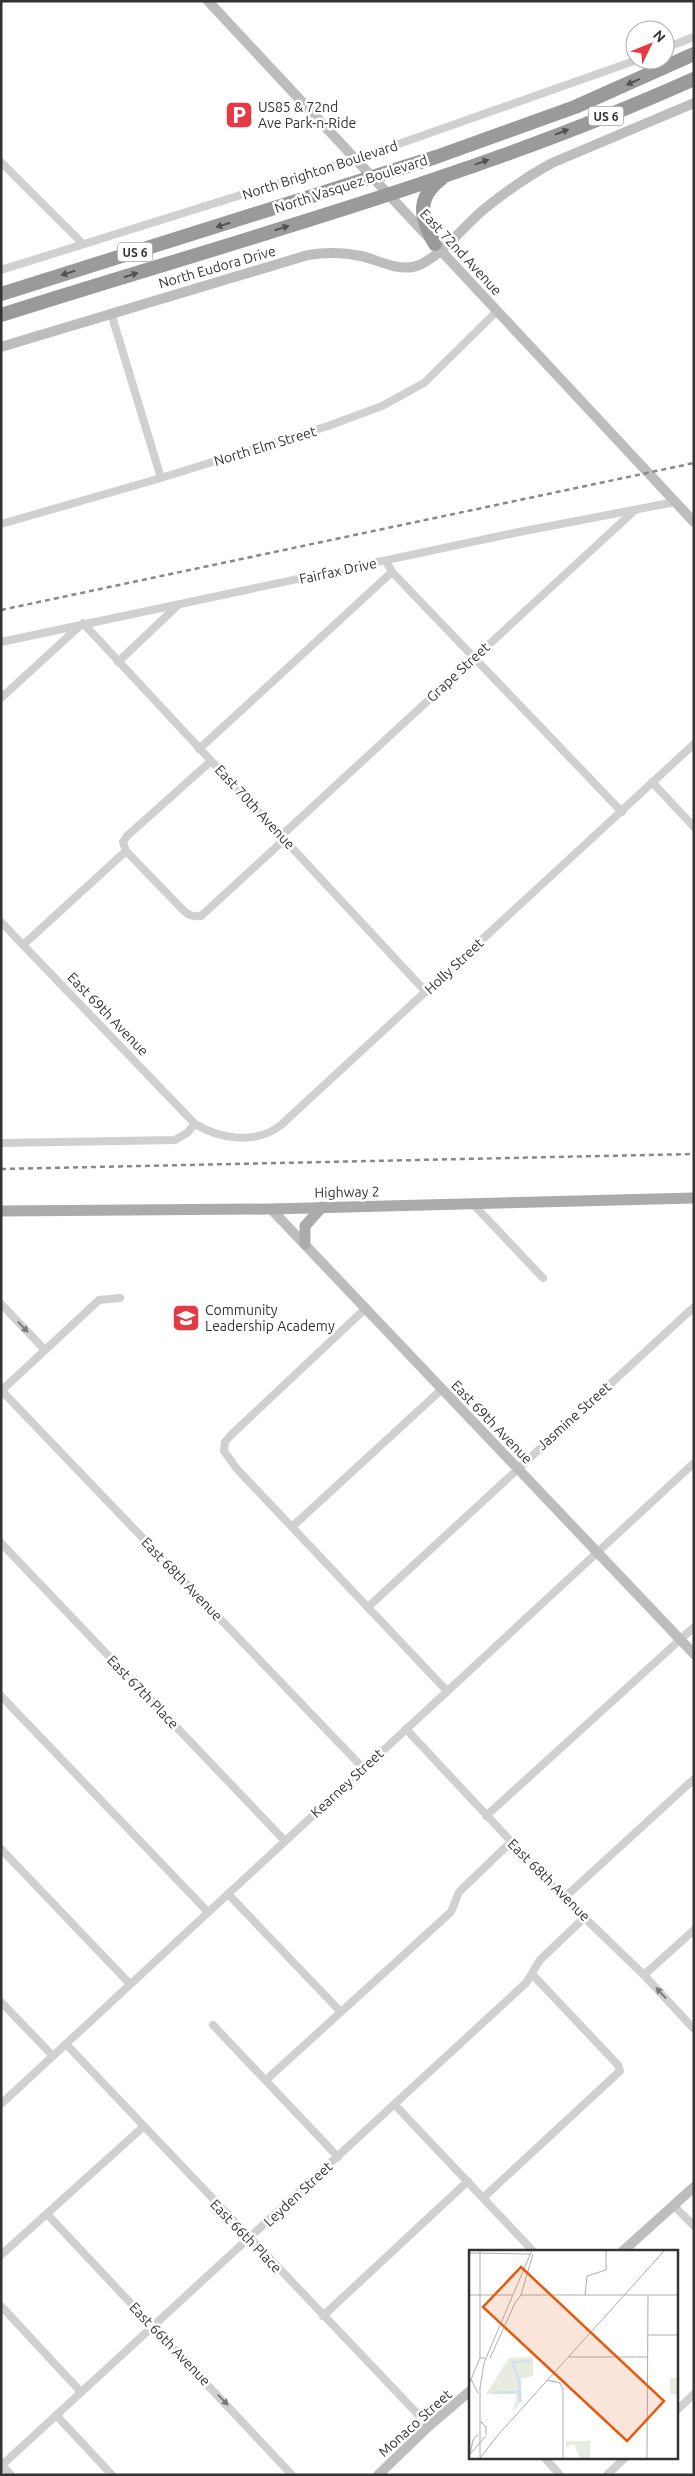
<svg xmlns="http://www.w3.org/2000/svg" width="695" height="2476" viewBox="0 0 695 2476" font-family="Ubuntu,sans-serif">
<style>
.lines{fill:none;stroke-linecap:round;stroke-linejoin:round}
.street{stroke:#d0d0d0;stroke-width:8}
.secondary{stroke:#bdbdbd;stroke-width:10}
.primary{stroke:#ababab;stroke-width:11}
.highway{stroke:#9a9a9a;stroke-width:14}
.rail{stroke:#888;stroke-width:2.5;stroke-dasharray:5 4;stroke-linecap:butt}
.oneway{fill:#525252}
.oneway2{fill:#7a7a7a}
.labels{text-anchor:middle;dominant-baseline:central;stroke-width:5;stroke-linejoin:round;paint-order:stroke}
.shield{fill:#fff;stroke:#707070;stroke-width:1}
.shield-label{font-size:12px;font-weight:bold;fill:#333}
.poi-label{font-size:14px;fill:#333;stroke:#fff;text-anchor:start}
.street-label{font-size:14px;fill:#333;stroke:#fff}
.inset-river{fill:none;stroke:#cfe2ee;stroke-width:2.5}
.inset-road{fill:none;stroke:#adadad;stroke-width:1}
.view{fill:#e8590c;fill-opacity:0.15;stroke:#e8590c;stroke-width:2.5}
.inset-edge{fill:none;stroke:#333;stroke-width:2.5}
</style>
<rect width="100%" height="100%" fill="#fff"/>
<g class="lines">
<g class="street">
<polyline points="665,48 694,37"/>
<polyline points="1,162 83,244"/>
<polyline points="1,270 356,159 637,60"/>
<polyline points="111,313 161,478"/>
<polyline points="1,524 161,478 328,426 382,406 424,383 497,311"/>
<polyline points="386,561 392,572 622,812"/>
<polyline points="1,642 519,532 675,502"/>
<polyline points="118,662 177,606"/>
<polyline points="1,698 83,623 426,992"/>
<polyline points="199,749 392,572"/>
<path d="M211,761l-84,75 -4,6 3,9 56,58c6,6 10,8 19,7l84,-77"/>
<polyline points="652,782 694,827"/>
<polyline points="282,835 635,510"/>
<path d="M1,922l194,202c25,15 61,21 86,1l413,-381"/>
<polyline points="23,945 126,851"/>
<polyline points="1,1143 175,1140 187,1133 195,1124"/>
<polyline points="472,1203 543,1278"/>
<polyline points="1,1304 45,1350"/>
<polyline points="365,1309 231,1435 225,1442 224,1451 237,1469 447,1691"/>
<polyline points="1,1390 363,1768"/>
<polyline points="2,1390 99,1300 120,1298"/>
<polyline points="293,1526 441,1390"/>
<polyline points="1,1543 285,1841"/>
<polyline points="368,1607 694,1307"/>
<polyline points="1,1696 208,1912"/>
<polyline points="406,1729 564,1898 644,1975 694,2029"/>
<polyline points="486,1816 694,1627"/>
<polyline points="1,1849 130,1984"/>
<polyline points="228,1894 340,2011"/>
<polyline points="564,1898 694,1779"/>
<polyline points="644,1975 694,1930"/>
<polyline points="1,2002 53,2056"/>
<polyline points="213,2025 338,2157"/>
<polyline points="66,2044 429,2426"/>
<polyline points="266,2080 451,1912 459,1892 511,1842"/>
<polyline points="1,2104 694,1463"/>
<polyline points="395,2105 533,2251"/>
<polyline points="484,2197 620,2071 618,2065 532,1974"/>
<polyline points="674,2206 694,2226"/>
<polyline points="47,2214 292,2475"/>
<polyline points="1,2255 143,2127"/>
<polyline points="1,2306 81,2392"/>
<polyline points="323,2316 468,2181"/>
<polyline points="676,2411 694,2394"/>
<polyline points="56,2415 112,2475"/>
<polyline points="544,2457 560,2475"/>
<polyline points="1,2464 11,2475"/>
<polyline points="2,2465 526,1983 540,1960 585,1917"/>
<polyline points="607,2475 626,2457"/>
</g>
<g class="secondary">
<polyline points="208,1 694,522"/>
<path d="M1,347l307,-92c18,-3 35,-3 53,1 17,4 34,14 52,11 22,-4 52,-42 70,-57 22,-18 45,-34 69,-47l142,-60"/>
<polyline points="271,1209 694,1654"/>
<polyline points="623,2251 694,2187"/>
<polyline points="378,2475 429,2426 470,2391"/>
</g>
<g class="primary">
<polyline points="1,1211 271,1209 694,1198"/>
<polyline points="305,1244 305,1226 322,1207"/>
</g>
<g class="highway">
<path d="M435,244c-14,-25 -20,-45 6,-65"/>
<polyline points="1,294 436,157 575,107 694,54"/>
<path d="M1,315c233,-74 470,-136 693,-236"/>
</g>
<g class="rail">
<polyline points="1,610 694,463"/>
<polyline points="1,1169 694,1154"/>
</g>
</g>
<defs><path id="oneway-solid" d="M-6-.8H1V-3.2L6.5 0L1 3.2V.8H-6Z" transform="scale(1.25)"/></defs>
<g class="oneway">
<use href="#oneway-solid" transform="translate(633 82) rotate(156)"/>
<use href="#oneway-solid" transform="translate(562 132) rotate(-21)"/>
<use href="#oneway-solid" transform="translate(482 162) rotate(-20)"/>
<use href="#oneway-solid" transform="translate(223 225) rotate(163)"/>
<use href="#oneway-solid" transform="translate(282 228) rotate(-17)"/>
<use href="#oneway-solid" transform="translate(68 273) rotate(163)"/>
<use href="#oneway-solid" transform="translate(131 275) rotate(-17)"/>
</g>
<g class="oneway2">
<use href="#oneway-solid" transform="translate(23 1327) rotate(46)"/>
<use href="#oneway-solid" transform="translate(661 1993) rotate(-133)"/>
<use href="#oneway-solid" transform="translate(223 2400) rotate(46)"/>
</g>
<defs>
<g id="parking-square" transform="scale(1.4375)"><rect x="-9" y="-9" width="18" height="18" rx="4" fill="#e63946" stroke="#fff"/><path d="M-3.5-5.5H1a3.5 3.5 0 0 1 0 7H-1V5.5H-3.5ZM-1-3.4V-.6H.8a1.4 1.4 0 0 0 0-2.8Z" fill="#fff"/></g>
<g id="school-square" transform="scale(1.4375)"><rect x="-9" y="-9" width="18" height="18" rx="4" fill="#e63946" stroke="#fff"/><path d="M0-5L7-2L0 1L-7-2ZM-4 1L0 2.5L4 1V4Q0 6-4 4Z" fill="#fff"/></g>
</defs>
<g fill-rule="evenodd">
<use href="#parking-square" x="239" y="115"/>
<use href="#school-square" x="186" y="1318"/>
</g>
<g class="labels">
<g class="shield">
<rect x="588.5" y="106.5" width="35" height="19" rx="4"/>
<rect x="117.5" y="242.5" width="35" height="19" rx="4"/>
</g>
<g class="shield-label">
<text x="606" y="116">US 6</text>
<text x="135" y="252">US 6</text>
</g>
<g class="poi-label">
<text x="258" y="107">US85 &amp; 72nd<tspan x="258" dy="16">Ave Park-n-Ride</tspan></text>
<text x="205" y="1310">Community<tspan x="205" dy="16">Leadership Academy</tspan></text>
</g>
<g class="street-label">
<text transform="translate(320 170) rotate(-18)">North Brighton Boulevard</text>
<text transform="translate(351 184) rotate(-18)">North Vasquez Boulevard</text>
<text transform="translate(461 252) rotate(47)">East 72nd Avenue</text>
<text transform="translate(217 267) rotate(-16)">North Eudora Drive</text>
<text transform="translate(265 446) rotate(-17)">North Elm Street</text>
<text transform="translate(338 571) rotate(-12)">Fairfax Drive</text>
<text transform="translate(458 672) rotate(-43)">Grape Street</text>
<text transform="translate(255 807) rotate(47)">East 70th Avenue</text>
<text transform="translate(454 966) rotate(-43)">Holly Street</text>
<text transform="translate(108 1014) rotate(46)">East 69th Avenue</text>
<text transform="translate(347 1192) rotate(-1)">Highway 2</text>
<text transform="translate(574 1416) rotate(-42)">Jasmine Street</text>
<text transform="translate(492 1422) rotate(46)">East 69th Avenue</text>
<text transform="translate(182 1579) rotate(46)">East 68th Avenue</text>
<text transform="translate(143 1692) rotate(46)">East 67th Place</text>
<text transform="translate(347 1783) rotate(-43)">Kearney Street</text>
<text transform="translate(549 1880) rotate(45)">East 68th Avenue</text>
<text transform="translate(298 2194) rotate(-43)">Leyden Street</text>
<text transform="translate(246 2236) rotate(46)">East 66th Place</text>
<text transform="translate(170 2344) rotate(46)">East 66th Avenue</text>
<text transform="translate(415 2423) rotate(-42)">Monaco Street</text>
</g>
</g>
<g transform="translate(469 2250)">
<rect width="209" height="209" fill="#fff"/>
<path d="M64,107v19l-12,3 1,22 -9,10 4,-17h-31l23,-36zM201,128h7l1,23 -2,-7h-6zM97,191h24v17h-10l-6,-14 -8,3z" fill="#e6ecdf"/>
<path class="inset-river" d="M43,111l7,21 1,20M43,112l18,-1M24,143l26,-1"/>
<path class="inset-road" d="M11,0v108M0,3l62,1M0,45h43M52,45l12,-41M52,45h102M116,45l2,-19 19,-6v-20M154,45h55M179,85h30M100,107h79M21,108l25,-55 6,-8M2,129l7,14M78,130l13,3 3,6v69M0,134l11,-26h5M11,171l6,6v8M28,186l168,-186M1,204l16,-18M1,204l3,-14 5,-6M11,208v-70l4,-25 48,-113M11,208l18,-23M178,208l1,-162"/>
<path class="view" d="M52,17l143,134 -37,40 -144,-134z"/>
<rect width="209" height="209" class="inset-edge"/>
</g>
<rect width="695" height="2476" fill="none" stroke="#333333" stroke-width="5"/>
<g transform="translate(650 45) rotate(47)"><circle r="24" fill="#ffffff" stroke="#adadad"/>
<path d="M0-4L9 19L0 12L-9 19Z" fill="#e63946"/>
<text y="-8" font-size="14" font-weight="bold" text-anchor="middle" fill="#333333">N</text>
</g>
</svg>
